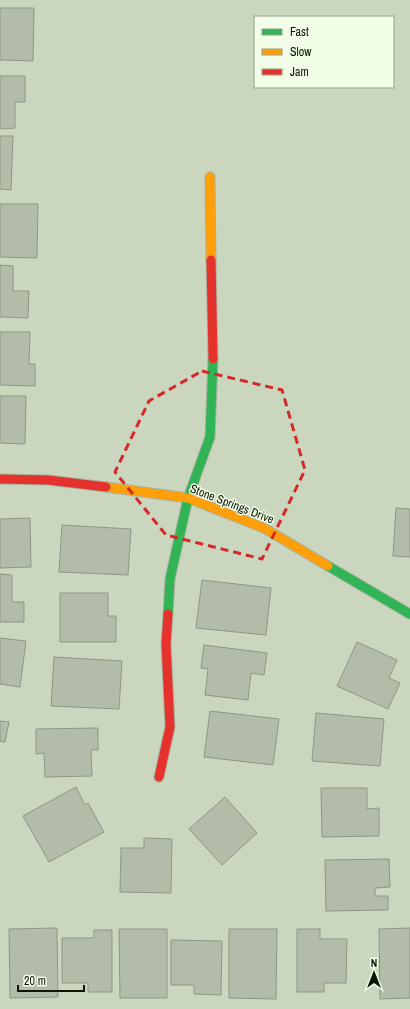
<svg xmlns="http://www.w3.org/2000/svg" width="410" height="1009" viewBox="0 0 410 1009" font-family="'Archivo Narrow',sans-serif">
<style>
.building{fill:#b2bca9;stroke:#8e9785}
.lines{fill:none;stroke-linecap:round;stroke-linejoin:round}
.fast-casing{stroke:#a8b29e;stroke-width:11}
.slow-casing{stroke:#a8b29e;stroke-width:11}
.jam-casing{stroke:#a8b29e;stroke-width:11}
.fast{stroke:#30b455;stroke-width:9}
.slow{stroke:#ff9f0a;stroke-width:9}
.jam{stroke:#e5322d;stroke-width:9}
.marked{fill:none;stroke:#d62828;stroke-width:3;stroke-dasharray:8 5;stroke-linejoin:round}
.labels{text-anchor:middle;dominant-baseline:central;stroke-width:3;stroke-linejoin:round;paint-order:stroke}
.street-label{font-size:12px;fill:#0d1505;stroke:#f1fde6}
</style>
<rect width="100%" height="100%" fill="#cad6be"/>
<g class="building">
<polygon points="0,8 34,8 33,61 0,60"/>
<polygon points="0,76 25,76 25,102 15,102 15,128 0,129"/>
<polygon points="0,136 13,136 11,190 0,189"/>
<polygon points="0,204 38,204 37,258 0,257"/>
<polygon points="0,265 13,266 13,291 29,291 28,318 0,317"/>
<polygon points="0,332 30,332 29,364 35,364 35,386 0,385"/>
<polygon points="0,396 26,396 25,444 0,443"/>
<polygon points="396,508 410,509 410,557 393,556"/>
<polygon points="30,518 31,567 0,568 0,519"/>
<polygon points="62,525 131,529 128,575 59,572"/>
<polygon points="0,574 12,575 12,602 24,602 24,622 0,622"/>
<polygon points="202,580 271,588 266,635 196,628"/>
<polygon points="60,593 108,593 108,616 116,616 116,642 60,642"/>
<polygon points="0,638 26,641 20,687 0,684"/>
<polygon points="357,642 397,660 389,678 400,683 388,709 337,686"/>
<polygon points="204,645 267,653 264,675 251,673 248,700 205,695 208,669 201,668"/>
<polygon points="54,657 122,661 119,709 51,706"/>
<polygon points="210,711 279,719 273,765 204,757"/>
<polygon points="316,713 384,719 380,766 312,761"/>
<polygon points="0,721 9,722 5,742 0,741"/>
<polygon points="98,728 98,750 91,750 92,776 45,777 44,753 36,754 36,729"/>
<polygon points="76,787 85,805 88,803 104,832 49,862 23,816"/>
<polygon points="321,788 367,788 367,809 379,808 379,836 322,837"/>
<polygon points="225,797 257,833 222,865 189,829"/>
<polygon points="144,838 172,839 171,893 120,892 121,848 144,848"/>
<polygon points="389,859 390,887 375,888 375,896 388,896 388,910 326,911 325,860"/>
<polygon points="57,928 58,997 10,998 9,929"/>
<polygon points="410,928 410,998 380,999 379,929"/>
<polygon points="119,929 167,929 167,998 120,998"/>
<polygon points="229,929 277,929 276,999 229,998"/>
<polygon points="297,929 320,929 320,939 347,939 346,983 324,983 324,992 297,992"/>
<polygon points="94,930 112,930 112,992 88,992 88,983 62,983 62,938 94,938"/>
<polygon points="171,940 222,941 221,995 194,994 194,985 171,985"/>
</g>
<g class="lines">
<g class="fast-casing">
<g id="fast">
<polyline points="328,566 410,614"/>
<polyline points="168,614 170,579 188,498 210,437 213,359"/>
</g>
</g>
<g class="slow-casing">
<g id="slow">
<polyline points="210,177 211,260"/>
<polyline points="106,487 188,498 264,528 328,566"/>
</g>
</g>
<g class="jam-casing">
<g id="jam">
<polyline points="211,260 213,359"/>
<polyline points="0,479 48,480 106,487"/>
<polyline points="159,777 170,727 166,644 168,614"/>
</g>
</g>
<use href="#fast" class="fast"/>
<use href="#slow" class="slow"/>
<use href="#jam" class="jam"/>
</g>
<path class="marked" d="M202,371l80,19 23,80 -43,89 -96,-24 -51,-63 34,-71z"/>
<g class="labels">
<g class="street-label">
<text transform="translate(232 504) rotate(21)">Stone Springs Drive</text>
</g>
</g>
<rect x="254" y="16" width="140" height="72" fill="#f1fde6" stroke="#96a08c"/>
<rect x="262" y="29" width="20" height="6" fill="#30b455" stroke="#96a08c"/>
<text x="290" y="36" font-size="12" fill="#0d1505">Fast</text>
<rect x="262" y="49" width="20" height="6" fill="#ff9f0a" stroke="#96a08c"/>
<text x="290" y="56" font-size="12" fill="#0d1505">Slow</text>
<rect x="262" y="69" width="20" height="6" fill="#e5322d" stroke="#96a08c"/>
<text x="290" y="76" font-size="12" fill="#0d1505">Jam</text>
<g transform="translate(374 973)" stroke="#f1fde6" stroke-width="3" paint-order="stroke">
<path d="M0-3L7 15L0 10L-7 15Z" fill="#0d1505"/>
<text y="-6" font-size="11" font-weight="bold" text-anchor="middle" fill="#0d1505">N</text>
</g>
<path d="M18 985v6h66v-6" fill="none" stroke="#0d1505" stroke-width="2"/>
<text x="24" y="985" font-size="12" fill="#0d1505" stroke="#f1fde6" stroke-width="3" paint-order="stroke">20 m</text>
</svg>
